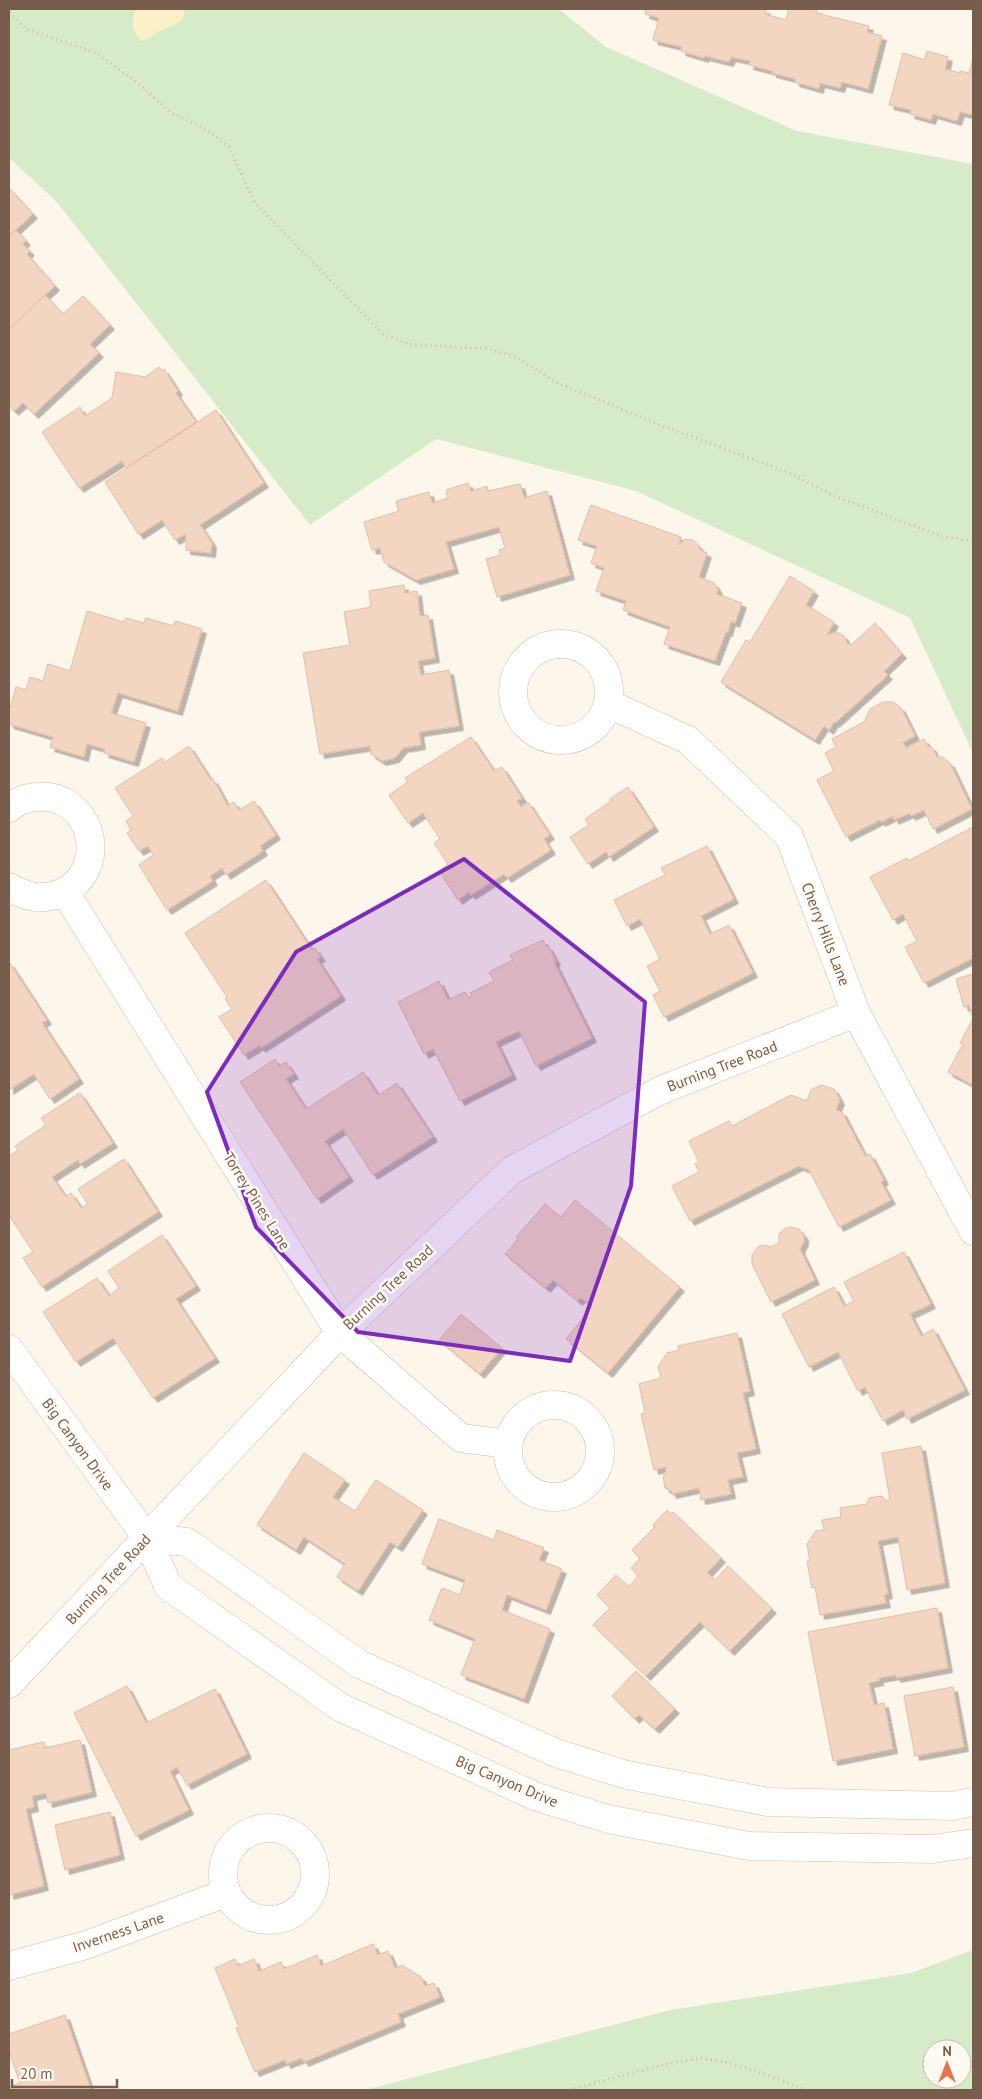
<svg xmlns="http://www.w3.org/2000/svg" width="982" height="2099" viewBox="0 0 982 2099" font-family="'PT Sans',sans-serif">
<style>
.green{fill:#d6ebc8;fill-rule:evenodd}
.sand{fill:#fbf0c6}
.building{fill:#f2d6c2;stroke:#e5bca2;filter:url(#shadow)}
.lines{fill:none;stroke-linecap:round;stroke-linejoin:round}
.street-casing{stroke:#cfbeaf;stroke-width:29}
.secondary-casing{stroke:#d5c0af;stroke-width:29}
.path{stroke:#d8b9a4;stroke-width:3;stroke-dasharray:1 4;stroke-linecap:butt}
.street{stroke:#fff;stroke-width:28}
.secondary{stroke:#fff;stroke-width:28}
.marked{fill:#7b2cbf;fill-opacity:0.2;stroke:#7b2cbf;stroke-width:4;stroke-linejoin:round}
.labels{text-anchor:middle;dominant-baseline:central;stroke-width:5;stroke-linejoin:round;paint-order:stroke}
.street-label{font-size:15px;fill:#785d4d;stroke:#fffaf1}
</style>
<defs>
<filter id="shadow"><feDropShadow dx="4.5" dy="4.5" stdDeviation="0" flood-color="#0004"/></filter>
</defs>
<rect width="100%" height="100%" fill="#fdf6eb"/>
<g class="green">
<polygon points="9,9 559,9 606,47 797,131 973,164 973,753 910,618 636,491 436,439 310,525 56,201 9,158"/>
<path d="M973,1950v140h-608l305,-80 241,-37zM932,2049h30v30h-30z"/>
</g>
<path class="sand" d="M136,9h49c-1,16 -13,16 -26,22 -7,4 -10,9 -18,10 -9,-8 -11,-22 -5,-32z"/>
<g class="building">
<polygon points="646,9 766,9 765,14 786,20 789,9 817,9 816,13 869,26 867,32 882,36 868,89 842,82 840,88 820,83 819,89 795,82 795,79 772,73 772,71 749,65 750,61 731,57 729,62 705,56 704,58 681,51 682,47 653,40 659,18 645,14"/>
<polygon points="927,51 948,57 945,69 960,73 960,71 969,73 973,58 973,115 960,112 957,121 933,114 931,120 910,114 911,110 889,105 903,53 925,60"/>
<polygon points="9,188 33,214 9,236"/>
<polygon points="16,230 26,241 22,244 30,251 27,254 55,286 9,329 9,236"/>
<polygon points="45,295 63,314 83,296 110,325 90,344 99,353 34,414 23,403 14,411 9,406 9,329"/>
<polygon points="159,367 162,371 164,369 178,391 176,393 196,422 126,468 122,461 79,488 42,432 80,407 85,416 112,398 116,372 145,377"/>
<polygon points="216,410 264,483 200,525 212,543 211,553 186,550 186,534 175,540 162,520 139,535 105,482"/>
<polygon points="468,483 471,491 487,486 488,491 520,484 524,498 547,491 570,575 497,597 486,559 501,555 499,550 505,548 499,527 446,542 454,569 416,580 384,562 380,548 372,550 364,522 399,511 396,501 429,492 432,503 448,498 446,490"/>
<polygon points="591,505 681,537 679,545 685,539 693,540 699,546 700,550 707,553 699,577 714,583 718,590 717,594 742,603 735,623 731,621 728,632 726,632 715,661 664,644 670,627 623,610 626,601 596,591 604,568 591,563 597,546 578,540"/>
<polygon points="790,576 814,591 806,605 834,622 827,635 837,632 844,636 847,643 851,645 875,623 902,654 884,671 888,675 835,723 834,722 829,730 824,726 815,740 721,682 746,640 750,642"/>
<polygon points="404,585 405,593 417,591 420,616 428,615 435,658 418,661 421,675 449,670 459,726 419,732 421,745 403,748 395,758 382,761 371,754 370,746 320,754 303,653 350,645 344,612 371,607 369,591"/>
<polygon points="87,611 124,622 126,618 144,623 146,618 174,626 175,621 202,629 178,711 118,693 111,713 146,723 134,762 104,753 105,749 87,744 84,757 50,747 53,737 9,724 9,712 16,687 26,690 30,677 43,681 48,664 70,671"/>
<polygon points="883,702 893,702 901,708 915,736 903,742 906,748 924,739 928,747 931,746 937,757 942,757 950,763 972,809 933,829 924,810 911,816 910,813 894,820 893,816 881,822 880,820 846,837 817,780 834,771 825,753 836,747 832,739 864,722 870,709"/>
<polygon points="471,737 494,771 502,767 522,798 517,801 521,807 528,802 550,835 544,839 551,850 507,878 504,874 471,895 469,892 458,900 439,871 448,864 434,843 440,839 423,813 408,823 389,795 408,782 405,778"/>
<polygon points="189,746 211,780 213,779 228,806 234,802 239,810 254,801 276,835 260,846 263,851 226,875 222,868 210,876 213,881 167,910 139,865 153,855 148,846 139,851 127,833 131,830 126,821 133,816 115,788 162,758 164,763"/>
<polygon points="628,787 654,827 609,857 606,852 588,864 570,837 589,825 585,819 611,801 610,799"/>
<polygon points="973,827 973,958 924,983 905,947 917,941 903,914 893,920 870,877 907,858 908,861"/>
<polygon points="707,846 734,899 701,916 710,934 729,925 753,973 664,1017 653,995 660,991 647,966 660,959 640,919 627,926 614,900 665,875 661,868"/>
<polygon points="266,880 312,950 315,948 321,957 317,959 341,996 261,1048 260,1045 244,1055 219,1017 232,1009 225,999 227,997 185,933"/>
<polygon points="543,940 547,947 548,946 556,961 554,962 592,1038 536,1066 519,1031 496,1042 512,1075 460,1101 433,1049 424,1054 398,1002 439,981 448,1000 465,992 469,998 472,996 470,993 494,981 489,972 513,960 510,955"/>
<polygon points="9,962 47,1020 42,1023 79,1079 50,1099 34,1074 9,1090"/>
<polygon points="973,974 973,1018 969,1005 964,1007 956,979"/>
<polygon points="973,1019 973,1085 948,1072 963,1044 960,1043"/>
<polygon points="275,1059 279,1066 286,1062 294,1074 286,1079 306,1109 363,1072 378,1095 397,1083 433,1137 373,1175 343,1129 325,1141 349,1177 317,1199 240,1082"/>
<polygon points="821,1085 834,1089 840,1100 836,1110 842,1112 865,1156 870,1154 884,1180 881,1182 891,1200 839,1227 809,1170 799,1166 690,1221 672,1186 699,1172 695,1164 699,1162 689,1141 729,1121 732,1126 791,1095 807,1101 811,1090"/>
<polygon points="80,1093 113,1143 80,1164 78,1160 52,1177 66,1197 71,1193 81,1208 88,1204 78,1189 124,1159 158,1212 42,1287 23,1258 33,1252 9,1215 9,1156 18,1150 15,1146 46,1125 41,1118"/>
<polygon points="575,1200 680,1287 608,1373 566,1339 592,1307 581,1298 578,1301 553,1280 546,1288 505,1254 518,1239 516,1237 545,1204 561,1217"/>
<polygon points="790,1227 799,1229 804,1236 804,1241 800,1249 815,1280 771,1302 752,1264 752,1255 758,1247 763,1245 771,1247 779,1243 779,1234 786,1228"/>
<polygon points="162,1235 196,1286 176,1299 215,1358 153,1398 113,1338 76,1362 43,1312 97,1278 109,1296 119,1288 108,1271"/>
<polygon points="904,1252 931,1304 910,1314 921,1336 933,1329 965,1390 907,1419 903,1410 883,1421 865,1387 858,1391 838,1352 809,1367 782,1314 834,1287 844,1306 854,1301 844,1282"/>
<polygon points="461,1314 502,1348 480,1374 439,1340"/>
<polygon points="737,1333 750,1391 743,1393 756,1449 737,1453 743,1477 728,1480 731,1494 701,1500 699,1488 672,1494 671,1491 665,1488 663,1477 666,1471 666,1467 654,1470 641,1414 645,1413 639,1384 661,1378 658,1367 667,1353 679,1350 678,1346"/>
<polygon points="921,1446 945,1583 907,1590 898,1537 878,1541 888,1594 884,1595 886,1603 820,1615 815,1587 812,1588 807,1561 810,1561 807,1544 816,1531 824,1530 822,1520 841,1517 840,1508 867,1504 869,1498 882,1496 886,1501 890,1500 882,1453"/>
<polygon points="304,1453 345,1480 333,1497 355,1511 376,1480 423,1510 398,1547 390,1542 358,1591 337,1577 345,1564 304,1537 296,1550 257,1525"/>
<polygon points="667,1510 671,1514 673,1512 721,1558 707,1573 715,1580 728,1566 772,1609 730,1651 700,1622 646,1676 593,1625 610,1608 597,1595 616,1575 629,1587 638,1576 631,1568 640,1558 632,1550 655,1527 653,1525"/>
<polygon points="439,1519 494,1540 497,1530 544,1548 539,1560 562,1569 546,1610 507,1595 502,1610 550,1629 524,1699 461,1675 475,1639 429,1620 442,1588 460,1595 465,1580 422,1564"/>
<polygon points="937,1608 948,1668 896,1678 896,1675 879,1678 879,1681 869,1683 874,1705 884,1703 893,1749 833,1761 808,1632"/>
<polygon points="636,1671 675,1709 655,1729 639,1715 635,1719 612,1696"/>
<polygon points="127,1686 146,1723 215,1689 247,1754 187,1785 177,1767 170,1771 189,1810 136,1836 74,1713"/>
<polygon points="953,1687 964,1747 915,1756 904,1696"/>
<polygon points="80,1740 92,1792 48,1803 46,1793 32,1796 34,1807 26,1809 44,1886 9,1895 9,1750 44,1742 45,1748"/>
<polygon points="110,1812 120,1855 65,1870 55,1825"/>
<polygon points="373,1944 378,1955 388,1951 395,1968 402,1965 421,1977 425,1986 434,1983 440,1997 398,2014 401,2022 304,2062 302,2058 286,2064 285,2060 255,2072 236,2028 239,2027 215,1968 235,1959 238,1966 254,1959 259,1971 281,1962 284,1969 317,1955 321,1966"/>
<polygon points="65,2015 91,2090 9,2090 9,2087 20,2083 9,2051 9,2034"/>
</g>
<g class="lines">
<g class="street-casing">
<g id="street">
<circle cx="561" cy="692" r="48"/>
<polyline points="609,704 688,740 789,836 856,1013 973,1231"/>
<path d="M9,808c12,-10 24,-12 39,-11 11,1 23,8 30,16 26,32 10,80 -33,84 -13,2 -25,-4 -36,-10"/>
<polyline points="65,892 340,1333 461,1438 508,1444"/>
<circle cx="554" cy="1451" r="46"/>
<polyline points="9,1684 340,1333 512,1170 659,1091 856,1013"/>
<circle cx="269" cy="1874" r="46"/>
<polyline points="9,1966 86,1945 226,1893"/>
</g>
</g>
<g class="secondary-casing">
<g id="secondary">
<polyline points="9,1349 147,1538 168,1586 340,1707 537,1797 608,1819 749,1846 933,1849 973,1843"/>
<polyline points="147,1538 187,1542 359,1664 556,1753 627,1775 768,1802 952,1806 973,1802"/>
</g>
</g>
<g class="path">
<polyline points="9,13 27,29 96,53 139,84 172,113 207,130 229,147 255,203 383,334 409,344 489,349 516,357 556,382 650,421 792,474 830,494 943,537 973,541"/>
<polyline points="570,2090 662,2065 700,2058 725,2062 759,2072 806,2090"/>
</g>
<use href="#street" class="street"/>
<use href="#secondary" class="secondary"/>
</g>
<path class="marked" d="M464,859l181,143 -14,184 -61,175 -212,-29 -102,-105 -49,-135 89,-140z"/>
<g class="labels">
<g class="street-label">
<text transform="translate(826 934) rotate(69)">Cherry Hills Lane</text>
<text transform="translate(722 1066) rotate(-21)">Burning Tree Road</text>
<text transform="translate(257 1201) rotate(58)">Torrey Pines Lane</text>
<text transform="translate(388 1287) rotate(-43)">Burning Tree Road</text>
<text transform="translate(78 1444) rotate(54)">Big Canyon Drive</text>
<text transform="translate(108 1579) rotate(-47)">Burning Tree Road</text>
<text transform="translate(507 1781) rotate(23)">Big Canyon Drive</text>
<text transform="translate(118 1932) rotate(-19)">Inverness Lane</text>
</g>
</g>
<rect width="982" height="2099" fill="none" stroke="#785d4d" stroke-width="20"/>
<g transform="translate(947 2064)"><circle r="24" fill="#fffaf1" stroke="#c9bbaf"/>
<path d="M0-4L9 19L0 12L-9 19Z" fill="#e57351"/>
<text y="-8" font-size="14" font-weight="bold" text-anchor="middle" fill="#785d4d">N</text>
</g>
<path d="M12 2079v8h105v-8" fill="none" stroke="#785d4d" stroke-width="2.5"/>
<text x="20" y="2079" font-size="15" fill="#785d4d" stroke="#fffaf1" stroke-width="4" paint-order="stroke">20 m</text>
</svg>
